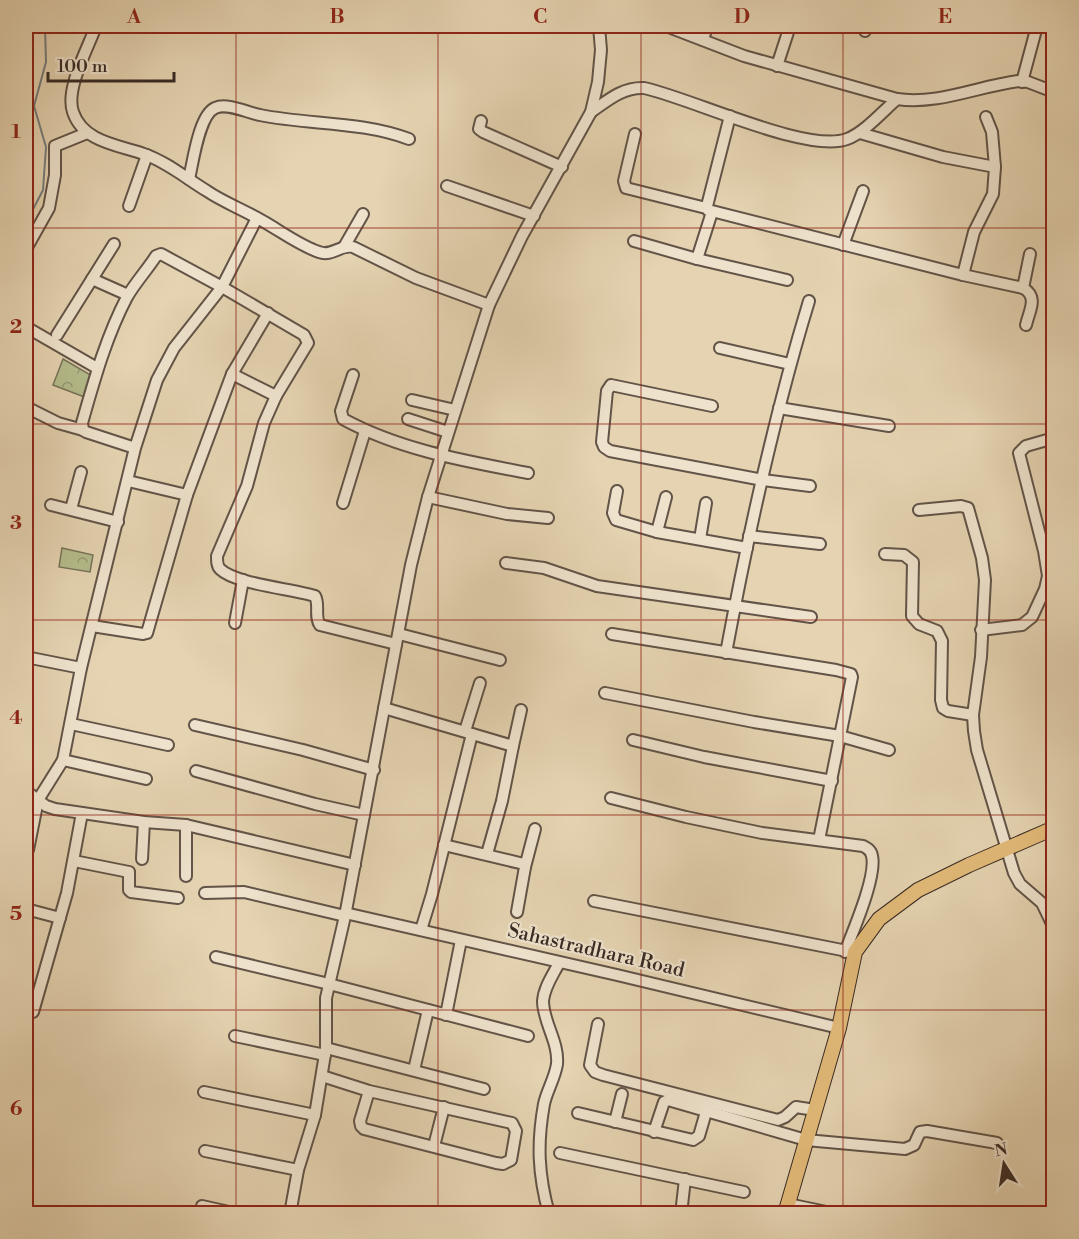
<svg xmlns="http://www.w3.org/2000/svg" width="1079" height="1239" viewBox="0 0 1079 1239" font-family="'Libre Bodoni',serif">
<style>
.park{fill:url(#park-crowns);stroke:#767358;stroke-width:1.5}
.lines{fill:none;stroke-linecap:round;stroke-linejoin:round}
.stream{stroke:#747d7d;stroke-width:2}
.minor-casing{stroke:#625448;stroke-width:14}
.major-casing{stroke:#372a25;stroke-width:16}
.minor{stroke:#eee2cc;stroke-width:10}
.major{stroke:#e2ba78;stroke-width:14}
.grid{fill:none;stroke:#8f2418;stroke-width:1.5;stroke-opacity:0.55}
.labels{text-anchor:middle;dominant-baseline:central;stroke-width:4.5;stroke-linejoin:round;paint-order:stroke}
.street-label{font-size:20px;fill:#372a25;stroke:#eee2cc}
.neatline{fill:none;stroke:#8f2418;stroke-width:2}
.grid-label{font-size:20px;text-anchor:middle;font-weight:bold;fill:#8f2418}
</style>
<defs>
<pattern id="park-crowns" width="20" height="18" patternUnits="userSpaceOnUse" patternTransform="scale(1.5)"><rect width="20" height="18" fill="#b5bc8c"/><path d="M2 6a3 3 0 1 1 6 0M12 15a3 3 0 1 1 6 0" fill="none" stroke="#949972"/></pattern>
</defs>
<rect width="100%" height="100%" fill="#e5d3b1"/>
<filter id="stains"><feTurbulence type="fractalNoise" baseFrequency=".00333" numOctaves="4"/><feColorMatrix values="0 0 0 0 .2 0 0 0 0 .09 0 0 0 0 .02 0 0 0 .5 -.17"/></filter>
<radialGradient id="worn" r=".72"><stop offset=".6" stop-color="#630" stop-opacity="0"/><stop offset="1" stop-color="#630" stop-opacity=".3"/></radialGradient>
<g class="park">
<polygon points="63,359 94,377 87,398 53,385"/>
<polygon points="62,548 93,555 90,572 59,567"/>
</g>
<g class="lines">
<polyline class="stream" points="26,223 43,190 46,147 34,106 46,62 45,26"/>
<g class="minor-casing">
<g id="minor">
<path d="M96,26c-8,22 -31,63 -23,86 10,30 45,33 71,42 23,8 43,25 63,37 16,11 35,18 52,28 19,10 39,26 60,33 13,5 22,-8 34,-5l63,31 73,27"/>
<path d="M666,26l78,30 153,43c42,6 81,-13 122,-18l9,1 26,10"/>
<polyline points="952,26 963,27 965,26"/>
<polyline points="865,31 868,26"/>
<polyline points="703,40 707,26"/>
<polyline points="777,66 790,26"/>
<polyline points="1022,82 1037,26"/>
<path d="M591,112c16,-11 31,-25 53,-24 47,10 163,66 203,51 17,-6 36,-28 50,-40"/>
<polyline points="730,116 707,206 708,210 963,275 974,232 993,194 995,167 943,157 860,133"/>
<polyline points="986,117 992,132 995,167"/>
<polyline points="481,121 479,129 483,132 562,167"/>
<polyline points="635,134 624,181 626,188 706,208"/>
<path d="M189,179c4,-17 10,-64 26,-71 12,-6 33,5 45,7 49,10 101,6 149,24"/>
<polyline points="447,186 534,216"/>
<polyline points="129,206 147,155"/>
<path d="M257,218l-35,69 82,48 4,8 -32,53 -12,27 -17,63 -30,70c0,5 0,10 3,13 15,15 73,20 95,27 5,9 -1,21 5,29l76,19"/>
<polyline points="634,241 697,259 787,280"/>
<polyline points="843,245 863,191"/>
<polyline points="344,247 363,214"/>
<polyline points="26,249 49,208 55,175 55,146 87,133"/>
<polyline points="697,259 712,212"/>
<path d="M963,275l60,13c16,9 6,23 3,37"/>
<polyline points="92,279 128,295"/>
<polyline points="1023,288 1030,254"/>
<polyline points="26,327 97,368"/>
<polyline points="57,335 114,244"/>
<polyline points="720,348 790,364"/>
<polyline points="232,374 276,396"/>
<path d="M353,375l-12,36 2,8c57,31 122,42 185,54"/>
<polyline points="412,400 455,410"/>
<polyline points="712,406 611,385 607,391 602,442 604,447 610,451 763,480 810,486"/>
<polyline points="26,407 58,423 83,430"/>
<polyline points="779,408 889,426"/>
<polyline points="408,419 448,432"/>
<polyline points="617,491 613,513 616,520 657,532 747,548"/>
<polyline points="187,495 232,374 268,313"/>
<polyline points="428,497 507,514 548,518"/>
<polyline points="343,503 365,431"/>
<polyline points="51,505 118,522"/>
<polyline points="71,509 81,472"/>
<polyline points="919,510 961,506 968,508 982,558 985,580 981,657 973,715 974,731 977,750 1014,873 1020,884 1042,903 1054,928"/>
<polyline points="657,532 666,497"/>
<polyline points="749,536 820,544"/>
<polyline points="700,539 706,503"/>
<polyline points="885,554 904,555 913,562 912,616 919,624 937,631 942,641 941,700 943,708 948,711 973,715"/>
<polyline points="506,563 544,568 597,586 811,617"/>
<polyline points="235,623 243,580"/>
<polyline points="92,626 143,634 147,633 187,495 128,481"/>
<polyline points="981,630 1022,625 1032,617 1045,589 1048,576 1044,551 1019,453 1026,446 1054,438"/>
<polyline points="399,634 500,660"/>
<polyline points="612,634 836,670 851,674 852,677 819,840"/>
<path d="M726,653c22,-118 48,-237 83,-352"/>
<polyline points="26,657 81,668"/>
<polyline points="605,693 754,722 840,736 889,750"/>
<polyline points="384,708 513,746 502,801 487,854"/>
<polyline points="71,724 168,745"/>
<polyline points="195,725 303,750 374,770"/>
<polyline points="465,731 480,683"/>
<polyline points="633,740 704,757 832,781"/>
<polyline points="513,746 521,710"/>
<polyline points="63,760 146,779"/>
<polyline points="196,771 315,804 364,815"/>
<polyline points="26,791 46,806 55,809 144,822 186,825 355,865"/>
<path d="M611,798l75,19 76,16 101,13c4,2 8,4 9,10 5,20 -19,75 -27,96"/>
<polyline points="444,845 524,864 525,867 517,912"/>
<path d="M28,850l10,-50 25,-40 18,-92 54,-220 22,-68 17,-32 48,-61 -61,-33 -5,2c-9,14 -21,27 -29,41 -21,40 -33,84 -45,126l1,7 3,2 49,16"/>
<polyline points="142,859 144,822"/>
<polyline points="74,861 129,872 129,890 131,892 178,898"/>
<polyline points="525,867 535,829"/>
<polyline points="186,876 186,825"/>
<polyline points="205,893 244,892 345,916"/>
<polyline points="594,901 852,952"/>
<polyline points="26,909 60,918"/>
<polyline points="345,913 617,975 839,1028"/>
<polyline points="421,930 432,894 472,734"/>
<polyline points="216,957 329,984 528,1036"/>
<polyline points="33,1012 67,893 82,813"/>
<polyline points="446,1015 461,940"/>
<polyline points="598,1024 590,1065 595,1072 603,1075 778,1120 785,1117 796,1107 815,1110"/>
<polyline points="235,1036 325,1055"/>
<polyline points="326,1048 484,1089"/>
<polyline points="414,1070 428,1010"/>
<polyline points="322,1076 369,1091 512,1123 516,1131 511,1160 503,1164 496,1163 364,1129 361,1126 360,1121 369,1091"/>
<polyline points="204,1092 315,1115"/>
<polyline points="578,1113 693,1140 699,1136 706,1112"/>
<polyline points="615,1122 622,1094"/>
<polyline points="654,1132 664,1102 668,1100 806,1140 905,1149 914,1145 920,1132 927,1131 997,1143"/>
<polyline points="434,1146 444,1107"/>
<polyline points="205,1151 298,1170"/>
<polyline points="560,1153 744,1192"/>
<polyline points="788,1204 836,1214"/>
<polyline points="202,1206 238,1214"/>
<polyline points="290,1214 298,1170 315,1115 326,1048 326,998 345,916 411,565 428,497 489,305 522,236 591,112 598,82 601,50 599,26"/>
<path d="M549,1214c-11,-40 -12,-71 -5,-110 3,-14 11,-26 13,-40 2,-22 -14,-42 -14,-63 1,-14 10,-26 16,-38"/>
<polyline points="681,1214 685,1179"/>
</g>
</g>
<g class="major-casing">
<polyline id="major" points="785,1214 839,1028 855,952 879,919 918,890 969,865 1054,828"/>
</g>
<use href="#minor" class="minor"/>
<use href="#major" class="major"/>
</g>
<path class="grid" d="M236,26v1188M438,26v1188M641,26v1188M843,26v1188M26,228h1028M26,424h1028M26,620h1028M26,815h1028M26,1010h1028"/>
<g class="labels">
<g class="street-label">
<text transform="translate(596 951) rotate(13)">Sahastradhara Road</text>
</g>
</g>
<rect width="1079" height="1239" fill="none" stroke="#e5d3b1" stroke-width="66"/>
<g transform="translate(1004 1164) rotate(348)" stroke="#eee2cc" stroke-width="4.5" paint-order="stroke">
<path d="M0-4.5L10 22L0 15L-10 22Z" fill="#372a25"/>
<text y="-9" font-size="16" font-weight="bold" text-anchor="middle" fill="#372a25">N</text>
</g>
<path d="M48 72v9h126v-9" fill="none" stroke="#372a25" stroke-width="3"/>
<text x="57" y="72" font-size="18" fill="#372a25" stroke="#eee2cc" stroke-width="4.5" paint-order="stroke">100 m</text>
<rect x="33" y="33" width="1013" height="1173" class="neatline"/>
<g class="grid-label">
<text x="134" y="23">A</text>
<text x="337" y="23">B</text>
<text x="540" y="23">C</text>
<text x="742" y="23">D</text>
<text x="945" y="23">E</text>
<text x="16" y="138">1</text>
<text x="16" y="333">2</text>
<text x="16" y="529">3</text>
<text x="16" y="724">4</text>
<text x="16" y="920">5</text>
<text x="16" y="1115">6</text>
</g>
<rect width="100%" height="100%" filter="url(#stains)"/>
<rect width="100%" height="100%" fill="url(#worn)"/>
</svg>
